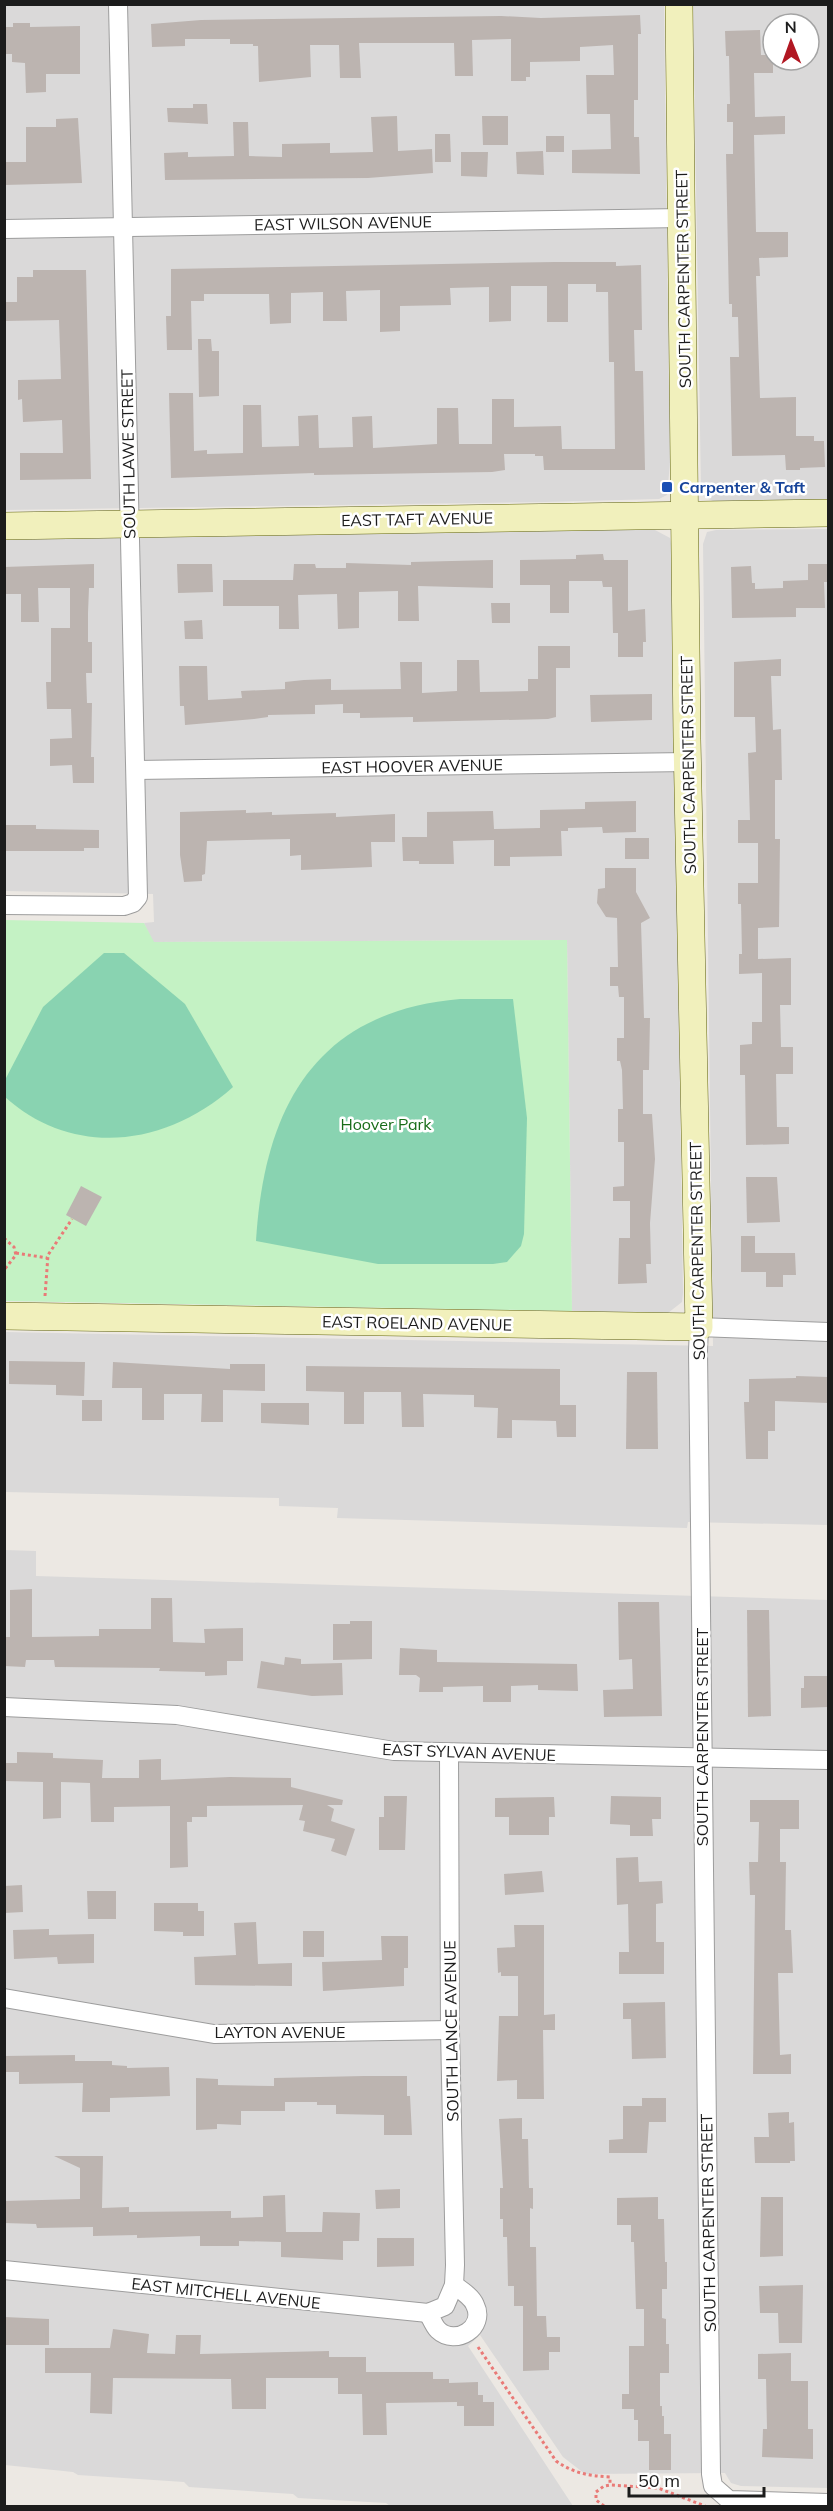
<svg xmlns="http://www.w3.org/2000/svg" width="833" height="2511" viewBox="0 0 833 2511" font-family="Mulish,sans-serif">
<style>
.residential{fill:#dad9d9;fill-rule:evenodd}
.park{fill:#c4f2c4}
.pitch{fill:#89d3b1}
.building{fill:#bcb4b0}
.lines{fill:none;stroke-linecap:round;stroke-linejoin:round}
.street-casing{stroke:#9d9d9d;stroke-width:20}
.secondary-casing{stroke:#626511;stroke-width:28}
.path{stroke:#e97a77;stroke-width:3;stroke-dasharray:3 3;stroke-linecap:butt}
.street{stroke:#fff;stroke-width:18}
.secondary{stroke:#f1f0bc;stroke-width:27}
.transit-dot{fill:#1a4fb4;stroke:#fff;stroke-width:2}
.labels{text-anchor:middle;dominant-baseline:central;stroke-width:5;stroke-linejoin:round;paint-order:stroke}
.street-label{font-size:16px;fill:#1c1c1c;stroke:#fff}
.transit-label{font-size:16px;font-weight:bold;fill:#164399;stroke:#fff;text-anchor:start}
.park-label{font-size:16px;fill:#176c18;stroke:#fff}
</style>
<rect width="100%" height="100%" fill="#ece8e3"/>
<g class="residential">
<polygon points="4,5 664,5 670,463 667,495 659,499 545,502 5,510"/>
<path d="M693,5h135v495l-115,1 -9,-4 -3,-8zM773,24h36v36h-36z"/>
<polygon points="828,529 828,1525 688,1522 687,1528 337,1518 338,1508 279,1506 279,1498 5,1492 5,1332 713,1346 703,544 707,532 716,530"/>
<polygon points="596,530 655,530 670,538 672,549 683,1293 682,1302 668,1313 572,1311 567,940 153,942 144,923 154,922 153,894 5,891 5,540"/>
<polygon points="5,1550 36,1551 36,1576 828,1600 828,2488 741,2486 731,2483 725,2473 585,2474 563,2457 480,2335 468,2346 573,2506 390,2506 386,2503 298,2498 293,2494 189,2487 184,2482 78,2475 73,2472 5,2465"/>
</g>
<polygon class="park" points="5,920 144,923 154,942 567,940 572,1311 5,1301"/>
<g class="pitch">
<path d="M104,953h20l61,51 48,83c-66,59 -159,72 -228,10v-17l38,-73z"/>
<path d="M460,999h53l14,119 -3,116 -3,12 -14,16 -14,2h-115l-122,-23c8,-134 60,-230 204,-242z"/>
</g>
<g class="building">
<polygon points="640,15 641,34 638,34 638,100 634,100 634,137 639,137 640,174 572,173 572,150 611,149 610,114 587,114 586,75 614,75 613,45 580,47 580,61 530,62 530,77 526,77 526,81 511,81 511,39 472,40 473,76 455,76 454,43 359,43 361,78 340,78 339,45 310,45 311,77 259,82 258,46 253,46 253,44 230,44 230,39 185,39 185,46 152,47 151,24 201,20 501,16 541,18"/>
<polygon points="13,23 30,23 30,27 80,26 80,74 46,74 46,92 26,93 25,63 12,62 12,54 4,54 4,27 13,27"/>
<polygon points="760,30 761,55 773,55 773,73 754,73 755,117 785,116 785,134 754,135 756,232 788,232 788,257 759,258 760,276 756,276 760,398 796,397 796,436 814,436 814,441 824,441 825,467 800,468 800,470 786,470 785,455 732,456 730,357 739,357 738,317 732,317 732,304 729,304 726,154 733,154 733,122 727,122 727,104 730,104 729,56 726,56 725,31"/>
<polygon points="193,104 207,104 208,124 168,122 167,108 193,108"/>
<polygon points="397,116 398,151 432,149 433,173 368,178 165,180 164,153 188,152 188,157 234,156 233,122 248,122 249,156 282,157 282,144 330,143 330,153 373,152 371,117"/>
<polygon points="482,116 508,116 508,145 483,145"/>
<polygon points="78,118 82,183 4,185 4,162 26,162 26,127 56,127 56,119"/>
<polygon points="435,134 450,134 451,162 435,162"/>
<rect x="546" y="136" width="18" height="16"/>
<polygon points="543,151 544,175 517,174 516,152"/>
<polygon points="461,152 488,152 487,177 461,176"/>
<polygon points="555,262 616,262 616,266 641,265 642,330 634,330 635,371 643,371 645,470 544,470 543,456 535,456 535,454 504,454 505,470 492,472 314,475 314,473 171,478 169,393 193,393 194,451 207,450 207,454 243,453 243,405 261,405 262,447 299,446 298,416 318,415 319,448 353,447 352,417 372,416 373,448 437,444 437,408 458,408 459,444 492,444 492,399 514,399 514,427 561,426 562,449 615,449 614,362 609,362 608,292 596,292 596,284 568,284 568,322 547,322 547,286 511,286 511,321 489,322 489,287 450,288 451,305 400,306 400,331 380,332 380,290 346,291 347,321 323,321 323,292 291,293 291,323 270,324 269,294 204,294 204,301 191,301 192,350 167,350 166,316 171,316 171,269"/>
<polygon points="33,270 86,270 91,479 20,480 20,453 63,453 62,420 23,422 22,399 18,400 18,380 61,379 59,320 4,321 4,302 17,302 17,277 33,277"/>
<polygon points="198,339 211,339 212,351 219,351 219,396 199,397"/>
<polygon points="603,554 604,560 628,560 628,611 645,609 646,642 643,642 643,657 618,657 618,633 613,633 612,587 603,587 602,581 569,581 569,613 550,613 550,585 520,585 520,560 576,559 576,555"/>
<polygon points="493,560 493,588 418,586 419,621 398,621 398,591 359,592 359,628 338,629 337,594 298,595 299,629 279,629 279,606 223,606 223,580 293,580 294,564 315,564 316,568 346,568 346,563 411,565 411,562"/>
<polygon points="94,564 94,588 89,588 88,613 88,642 92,642 92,673 86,673 87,703 92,703 91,757 94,757 94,783 73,783 72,765 50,766 50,739 72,738 71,709 47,709 46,682 51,682 51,628 70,628 70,588 38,588 39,622 21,622 21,594 4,594 4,567"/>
<polygon points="177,564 212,564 213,592 178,593"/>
<polygon points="808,564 828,564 828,582 824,582 825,608 796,608 796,617 732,618 731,567 751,566 752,583 755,583 755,589 783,588 783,581 808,580"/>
<polygon points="491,603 510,603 510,623 492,623"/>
<polygon points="202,620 203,639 185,639 184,621"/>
<polygon points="538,646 570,646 570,668 556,668 556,717 548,719 413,722 413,717 360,718 360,713 343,713 343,704 315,705 315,714 268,715 268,717 254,719 185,725 184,706 180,706 179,666 207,666 208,700 242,698 241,691 285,689 285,682 304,680 331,679 331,690 401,689 400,662 422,662 422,693 457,691 457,660 479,660 480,692 528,691 528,679 538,679"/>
<polygon points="781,659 781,676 771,676 773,730 781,729 782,780 775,780 775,839 780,839 779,927 758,928 758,959 791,958 791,1005 780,1005 781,1047 793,1047 793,1074 776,1074 777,1127 789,1127 789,1144 746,1145 745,1075 740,1075 740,1045 752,1044 752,1022 762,1022 762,973 739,974 739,954 742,954 741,904 738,904 738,883 758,883 758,843 738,843 738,820 750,820 748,753 756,752 755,717 734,717 734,662"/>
<polygon points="652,694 652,720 591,722 590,695"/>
<polygon points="636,801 636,832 603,833 602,827 568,828 568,831 561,831 562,856 510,857 510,866 494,866 494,840 453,841 454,864 419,864 419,861 403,861 402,837 427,837 427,812 493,811 494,829 540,828 540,810 585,809 585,802"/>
<polygon points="246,810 246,813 272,812 272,815 336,813 336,817 395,814 395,842 371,842 372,867 301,870 301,855 290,856 290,839 207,841 205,874 202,875 202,881 184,882 180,855 180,812"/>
<polygon points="4,825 36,825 36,829 99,830 99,848 84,848 84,851 4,851"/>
<rect x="625" y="838" width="24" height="21"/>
<polygon points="605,868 636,868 636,892 650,918 641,923 644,1018 650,1018 649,1070 643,1070 643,1114 652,1114 655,1159 650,1223 651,1264 646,1264 647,1283 618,1284 619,1238 630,1238 630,1201 613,1201 613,1187 624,1186 624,1142 618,1142 618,1109 623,1109 622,1070 620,1061 617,1061 617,1038 624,1038 624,997 619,997 618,986 610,986 610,967 618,967 617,918 606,917 597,903 598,889 605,888"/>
<polygon points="746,1177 777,1177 780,1222 747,1223"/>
<polygon points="81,1186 102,1197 86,1226 66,1215"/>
<polygon points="741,1236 755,1236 755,1253 795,1253 796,1275 783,1275 783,1287 766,1287 766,1272 741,1272"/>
<polygon points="9,1361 85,1362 84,1396 56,1395 56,1385 9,1384"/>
<polygon points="113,1362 230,1369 230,1364 265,1364 265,1391 223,1390 223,1422 201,1422 202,1394 164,1394 164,1420 142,1420 142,1388 112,1388"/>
<polygon points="306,1366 560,1369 560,1405 576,1405 576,1437 557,1437 556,1421 512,1420 512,1438 497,1438 498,1408 474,1407 474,1395 423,1394 424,1427 402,1427 401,1392 364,1392 364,1424 344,1424 344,1392 306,1391"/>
<polygon points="627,1372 657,1372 658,1449 626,1449"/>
<polygon points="796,1376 828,1377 828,1403 775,1401 775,1431 768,1431 768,1459 746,1459 744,1402 749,1402 749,1379 796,1378"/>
<rect x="82" y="1400" width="20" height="21"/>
<polygon points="261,1403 309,1403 309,1425 261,1423"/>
<polygon points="32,1589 32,1637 99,1636 99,1629 151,1629 151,1598 172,1598 173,1642 205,1643 204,1629 243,1628 243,1661 227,1661 227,1675 205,1676 205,1672 159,1671 160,1668 55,1667 54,1660 26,1660 25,1667 4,1666 4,1637 10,1637 10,1590"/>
<polygon points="618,1602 659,1602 662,1716 604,1717 603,1690 633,1689 632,1659 619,1660"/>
<polygon points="747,1610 769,1610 771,1716 748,1717"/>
<polygon points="350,1621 372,1621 372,1659 333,1660 333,1624 350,1624"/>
<polygon points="400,1648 437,1650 437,1662 577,1664 578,1691 538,1690 538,1685 511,1686 511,1702 483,1702 483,1686 443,1687 443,1692 419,1692 420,1678 416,1675 399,1675"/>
<polygon points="285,1657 301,1659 301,1664 342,1663 343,1695 312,1696 257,1688 261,1661 284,1665"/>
<polygon points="804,1676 828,1676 828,1707 801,1708 801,1688 804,1688"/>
<polygon points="17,1752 53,1753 53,1758 103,1760 102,1778 139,1778 139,1760 161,1759 161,1780 230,1777 291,1778 291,1787 343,1800 342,1805 327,1805 334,1809 331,1821 355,1829 346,1856 331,1851 335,1839 303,1831 305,1821 299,1820 303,1805 207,1806 207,1817 192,1817 192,1822 187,1822 188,1867 170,1868 170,1806 114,1807 114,1822 91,1822 90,1783 61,1782 61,1818 43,1819 43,1782 4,1781 4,1763 17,1763"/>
<polygon points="384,1796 407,1796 405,1850 379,1850 379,1817 384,1817"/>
<polygon points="611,1796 661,1797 661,1819 652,1819 653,1836 630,1836 630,1825 610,1824"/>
<polygon points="554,1797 555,1817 549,1817 549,1835 509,1835 509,1817 495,1817 495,1798"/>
<polygon points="750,1800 799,1800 799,1829 780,1829 780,1862 786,1862 785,1930 791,1930 793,1973 778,1973 780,2055 791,2054 791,2074 753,2074 755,1895 750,1895 749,1862 758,1862 759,1822 750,1822"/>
<polygon points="638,1857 639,1882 662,1881 663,1903 656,1904 656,1942 664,1942 664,1974 619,1974 619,1952 629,1952 628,1904 617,1905 616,1858"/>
<polygon points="542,1871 544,1892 505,1895 504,1874"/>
<polygon points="22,1885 23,1912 4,1913 4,1886"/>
<polygon points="87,1891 116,1891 116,1919 88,1919"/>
<polygon points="154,1903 198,1903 198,1911 204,1911 204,1936 183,1936 183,1932 154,1931"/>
<polygon points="256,1922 258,1964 292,1963 292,1986 195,1985 194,1957 236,1955 234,1923"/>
<polygon points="514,1925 544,1925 544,2015 555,2014 555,2030 543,2030 544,2099 517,2099 517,2080 497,2081 499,2016 518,2016 518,1976 501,1976 501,1972 498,1973 497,1948 515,1947"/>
<polygon points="49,1929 49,1935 94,1934 94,1963 58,1964 57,1957 14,1959 13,1930"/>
<rect x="303" y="1931" width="21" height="26"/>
<polygon points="381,1936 408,1936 408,1968 404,1968 404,1986 323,1991 322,1962 382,1960"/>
<polygon points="665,2002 666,2058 632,2059 631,2019 623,2019 623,2003"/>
<polygon points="75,2055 75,2061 112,2061 112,2065 127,2066 127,2068 169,2067 170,2096 110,2098 110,2112 82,2112 83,2083 19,2084 19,2072 4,2072 4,2056"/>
<polygon points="364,2076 407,2076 407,2096 410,2096 412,2135 384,2135 384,2115 336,2114 336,2105 317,2105 317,2102 285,2102 285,2111 241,2111 241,2125 217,2124 217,2129 196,2130 196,2078 218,2079 218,2085 274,2086 274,2078"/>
<polygon points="642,2098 666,2098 666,2122 649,2122 647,2153 609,2153 609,2140 623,2139 623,2106 642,2106"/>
<polygon points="789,2112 789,2123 794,2122 795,2161 790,2161 790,2163 755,2163 754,2137 769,2137 768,2113"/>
<polygon points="522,2118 522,2139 528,2139 529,2188 533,2188 533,2209 530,2208 530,2247 536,2247 537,2316 546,2316 547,2337 560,2337 560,2352 549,2352 549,2370 523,2371 523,2306 514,2306 514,2286 508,2286 507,2237 503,2237 503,2219 500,2219 500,2188 503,2188 499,2119"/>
<polygon points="54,2156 103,2156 102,2208 129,2207 129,2212 231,2211 231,2218 263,2217 263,2196 285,2195 286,2232 322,2232 323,2212 360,2213 359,2241 343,2241 343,2260 281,2257 281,2242 239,2241 239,2246 200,2246 200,2236 137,2238 137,2235 93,2236 93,2227 37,2228 36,2224 4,2223 4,2201 80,2199 80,2168"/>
<polygon points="400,2189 400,2208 376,2209 375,2190"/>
<polygon points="658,2197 658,2219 664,2219 665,2262 667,2262 667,2289 662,2289 662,2318 666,2319 666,2344 669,2344 669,2373 660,2373 660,2406 662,2406 662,2416 664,2416 664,2434 671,2434 671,2470 649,2470 649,2441 638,2441 638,2420 634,2420 634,2409 622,2409 622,2394 629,2394 629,2346 644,2346 644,2309 636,2309 634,2242 631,2242 631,2225 617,2225 617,2198"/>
<polygon points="761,2197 783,2197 783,2256 760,2257"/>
<polygon points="377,2238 414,2238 414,2266 377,2267"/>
<polygon points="803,2285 802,2343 779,2343 778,2313 760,2313 759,2286"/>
<polygon points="4,2317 49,2319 49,2345 4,2345"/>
<polygon points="113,2329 149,2334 147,2353 175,2354 176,2335 201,2335 200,2354 329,2351 329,2357 366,2357 366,2372 433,2372 433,2379 449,2379 449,2383 478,2382 478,2395 483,2395 483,2402 494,2402 494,2426 464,2426 464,2406 457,2406 457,2402 386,2403 387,2435 363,2435 362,2394 338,2394 338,2378 266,2378 266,2409 232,2409 231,2379 113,2378 112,2414 90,2413 91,2373 45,2373 45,2348 110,2348"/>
<polygon points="791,2353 791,2381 808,2381 808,2429 813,2429 813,2459 762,2457 763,2429 767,2429 766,2379 758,2379 758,2354"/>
</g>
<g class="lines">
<g class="street-casing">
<g id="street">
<polyline points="4,229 682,218"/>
<polyline points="136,770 688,762"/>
<polyline points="4,905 124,906 133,903 138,897 118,4"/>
<polyline points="828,1332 699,1327 698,1351 711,2474 713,2486 729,2500 828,2503"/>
<polyline points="4,1707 177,1715 394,1751 828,1760"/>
<polyline points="4,1998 214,2034 450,2030"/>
<polyline points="4,2270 428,2313 445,2306 454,2285 455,2265 450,2030 449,1753"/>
<path d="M428,2313c3,5 6,13 10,17 18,17 48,-3 37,-25 -3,-8 -14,-15 -21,-20"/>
</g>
</g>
<g class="secondary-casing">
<g id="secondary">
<polyline points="4,526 828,513"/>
<polyline points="4,1316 699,1327 687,739 679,4"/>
</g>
</g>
<g class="path">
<polyline points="4,1201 4,1218"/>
<polyline points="4,1238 14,1247 16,1255 4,1270"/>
<polyline points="16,1253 47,1258"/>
<polyline points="45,1296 48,1255 72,1219"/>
<path d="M478,2347l78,114c17,12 33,15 54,16v8"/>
<polyline points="604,2506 596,2500 596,2492 604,2486 610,2485 658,2488 705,2506"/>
</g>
<use href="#street" class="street"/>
<use href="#secondary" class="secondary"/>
</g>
<rect class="transit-dot" x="661" y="481" width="12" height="12" rx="3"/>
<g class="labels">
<g class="street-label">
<text transform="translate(343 223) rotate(-1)">EAST WILSON AVENUE</text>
<text transform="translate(683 279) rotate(-91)">SOUTH CARPENTER STREET</text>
<text transform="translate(128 454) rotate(-91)">SOUTH LAWE STREET</text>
<text transform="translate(417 519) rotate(-1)">EAST TAFT AVENUE</text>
<text transform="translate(688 765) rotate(-91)">SOUTH CARPENTER STREET</text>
<text transform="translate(412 766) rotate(-1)">EAST HOOVER AVENUE</text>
<text transform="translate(697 1251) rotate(-91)">SOUTH CARPENTER STREET</text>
<text transform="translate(417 1323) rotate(1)">EAST ROELAND AVENUE</text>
<text transform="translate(702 1737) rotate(-90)">SOUTH CARPENTER STREET</text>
<text transform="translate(469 1752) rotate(2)">EAST SYLVAN AVENUE</text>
<text transform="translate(451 2031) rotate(-91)">SOUTH LANCE AVENUE</text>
<text x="280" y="2032">LAYTON AVENUE</text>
<text transform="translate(708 2223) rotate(-91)">SOUTH CARPENTER STREET</text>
<text transform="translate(226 2293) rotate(6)">EAST MITCHELL AVENUE</text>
</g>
<g class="transit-label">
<text x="679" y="487">Carpenter &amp; Taft</text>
</g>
<g class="park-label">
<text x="386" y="1124">Hoover Park</text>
</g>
</g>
<rect width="833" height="2511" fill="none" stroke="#1c1c1c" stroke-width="12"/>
<g transform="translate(791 42) rotate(359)"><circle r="28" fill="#ffffff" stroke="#a4a4a4" stroke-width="1.5"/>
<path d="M0-4.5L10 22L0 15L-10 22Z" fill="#b11722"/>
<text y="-9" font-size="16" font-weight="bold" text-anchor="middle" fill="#1c1c1c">N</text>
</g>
<path d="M629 2487v9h135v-9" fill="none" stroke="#1c1c1c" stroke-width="3"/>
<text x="638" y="2487" font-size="18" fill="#1c1c1c" stroke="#ffffff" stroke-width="4.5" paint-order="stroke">50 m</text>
</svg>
